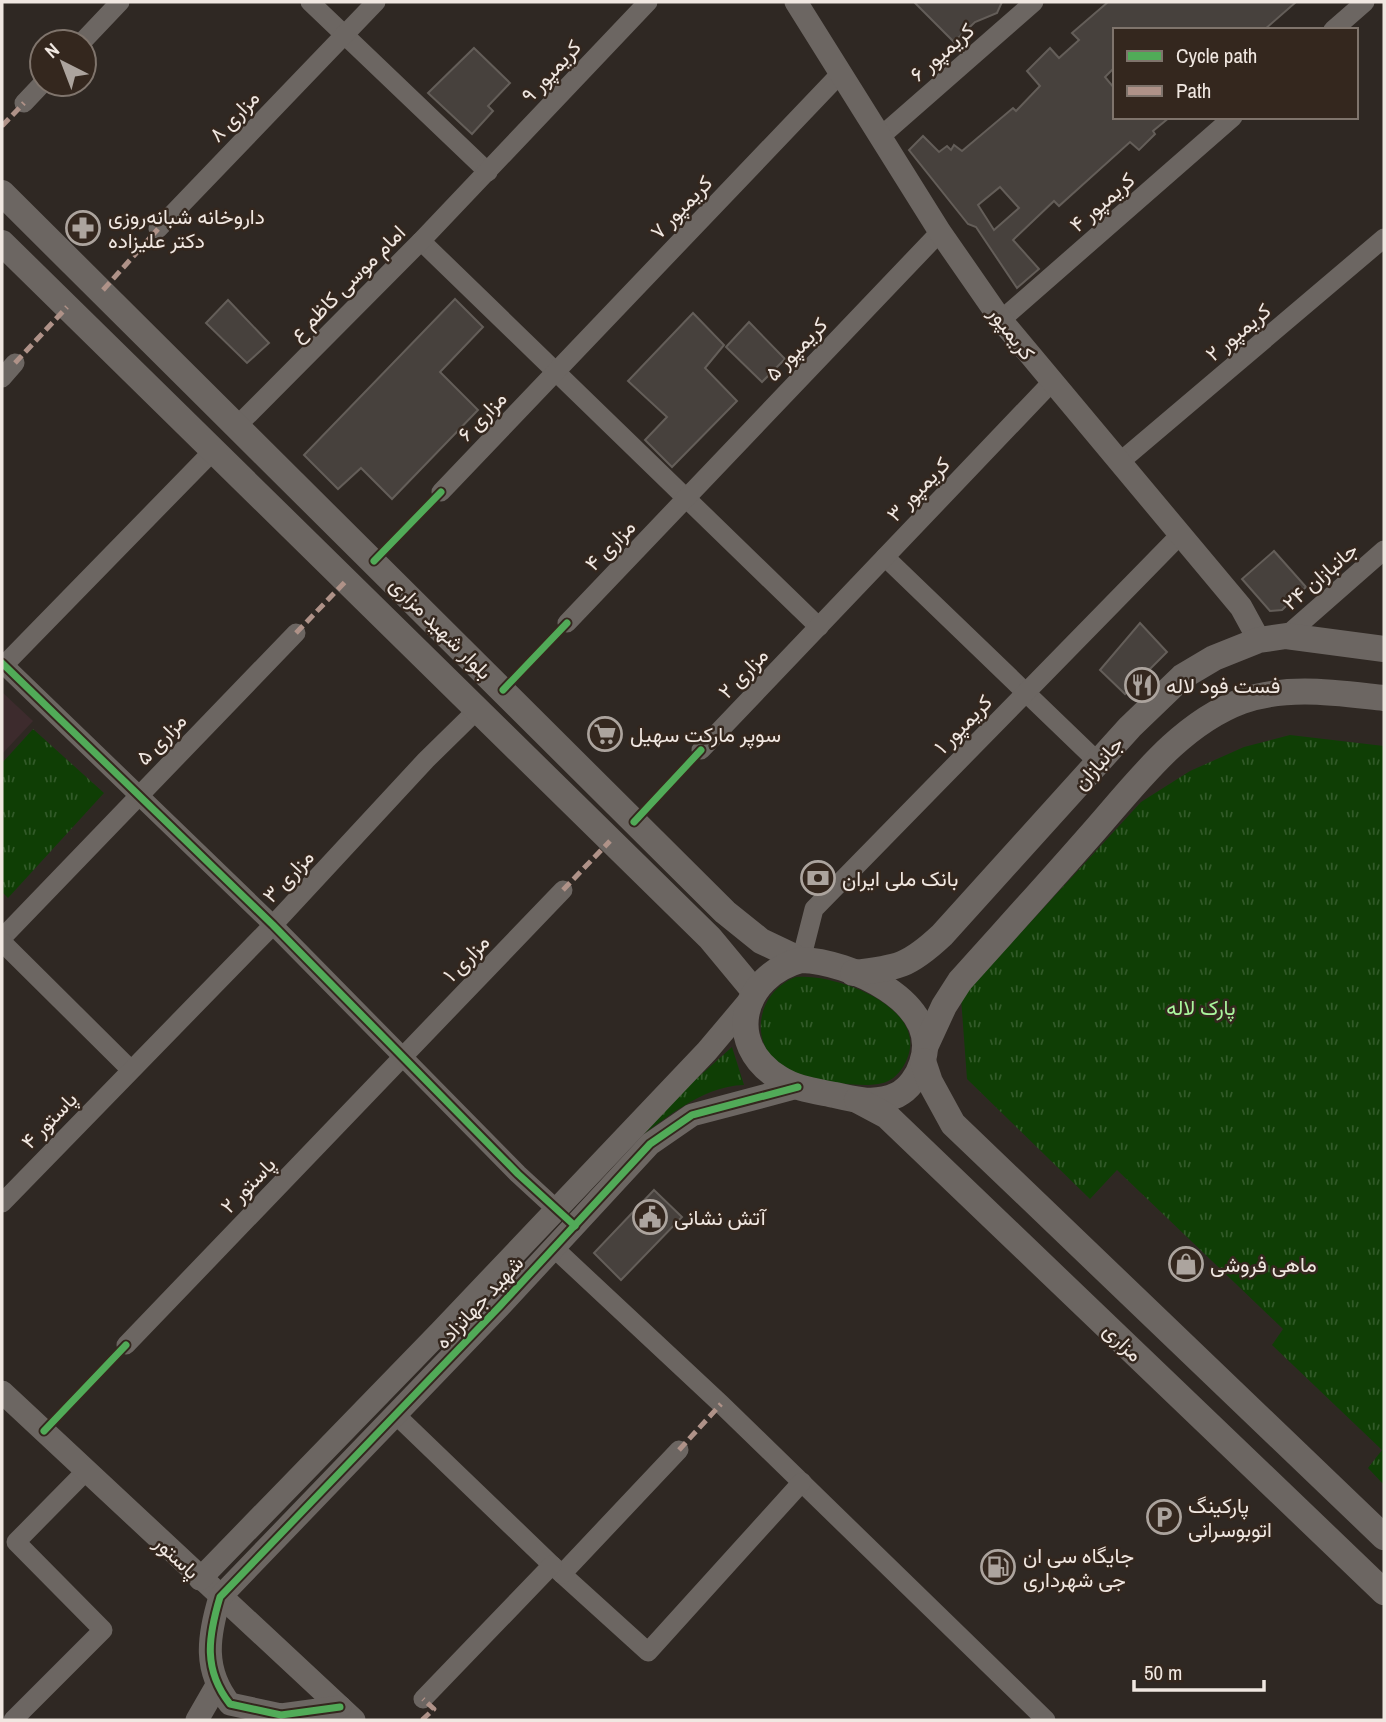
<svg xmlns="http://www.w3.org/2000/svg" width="1386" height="1722" viewBox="0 0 1386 1722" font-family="'Archivo Narrow',Vazirmatn,sans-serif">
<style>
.education{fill:#3d2b2d}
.grass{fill:url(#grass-tufts)}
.building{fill:#47413d;stroke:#645e59;stroke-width:2;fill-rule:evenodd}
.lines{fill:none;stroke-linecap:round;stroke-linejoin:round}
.minor{stroke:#6c6662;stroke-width:19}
.tertiary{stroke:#6c6662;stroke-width:23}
.secondary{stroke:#6c6662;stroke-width:26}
.quiet{stroke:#af9288;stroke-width:5;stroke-dasharray:10 5;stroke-linecap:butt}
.cycleway-casing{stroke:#34271e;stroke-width:11}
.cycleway{stroke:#51ab58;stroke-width:7}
.labels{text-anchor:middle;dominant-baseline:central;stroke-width:5;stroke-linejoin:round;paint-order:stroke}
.street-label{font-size:21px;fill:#f0e7e1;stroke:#34271e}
.poi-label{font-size:21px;fill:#f0e7e1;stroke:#34271e;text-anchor:start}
.park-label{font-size:21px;fill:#aaf59d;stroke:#34271e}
</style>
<defs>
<pattern id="grass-tufts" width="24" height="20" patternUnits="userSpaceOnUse" patternTransform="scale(1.75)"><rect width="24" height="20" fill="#0f3e05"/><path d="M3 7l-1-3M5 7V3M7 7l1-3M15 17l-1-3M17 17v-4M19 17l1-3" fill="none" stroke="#325a29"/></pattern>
</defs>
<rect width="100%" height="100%" fill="#2f2823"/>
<polygon class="education" points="2,692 33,721 2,754"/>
<g class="grass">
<polygon points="33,729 104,793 8,898 2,892 2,763"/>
<polygon points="1290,735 1384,746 1384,1485 1368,1468 1382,1450 1272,1345 1283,1329 1117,1170 1090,1199 967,1079 961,998 1141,802 1190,771 1244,747"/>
<path d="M796,977c39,-4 133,30 111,82 -4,10 -11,19 -21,23 -21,9 -92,-4 -109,-19 -29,-27 -17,-73 19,-86z"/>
<path d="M732,1047l12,38c-44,1 -82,37 -117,61l28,-30z"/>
</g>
<g class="building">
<polygon points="914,2 1002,2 997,13 975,22 954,42"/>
<path d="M1108,2h188l-32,28h-149v37l-10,10 10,12v28h55l-17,14 2,3 -16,16 -9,-8 -71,64 -5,-5 -41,39 26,29 -22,19 -41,-61 -8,-3 -59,-74 14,-14 16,16 8,-6 4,4 3,-5 8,6 51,-43 3,3 24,-25 -13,-15 23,-23 9,10 20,-18 -7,-7zM1000,187l19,21 -25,22 -16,-25z"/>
<polygon points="474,48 510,83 488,106 493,111 472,134 428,93"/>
<polygon points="455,299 483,327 440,372 478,410 392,499 361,468 338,489 304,455"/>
<polygon points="228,300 269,343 247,363 206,323"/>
<polygon points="693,313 724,345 705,368 737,401 672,467 645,440 667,417 628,381"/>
<polygon points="749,322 785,359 762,382 726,347"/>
<polygon points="1274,551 1306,587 1282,610 1270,611 1242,579"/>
<polygon points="1140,623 1167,652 1125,694 1100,670"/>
<polygon points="654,1190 682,1217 621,1280 594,1253"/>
</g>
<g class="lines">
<g class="minor">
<polyline points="310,2 488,172"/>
<polyline points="1333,30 1365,2"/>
<polyline points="82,42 120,2"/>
<polyline points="24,103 42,84"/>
<polyline points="880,137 1034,2"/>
<polyline points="158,229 376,2"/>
<polyline points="421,241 819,627"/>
<polyline points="1001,320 1233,117"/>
<polyline points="2,378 15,363"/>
<polyline points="238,425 421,241 648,2"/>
<polyline points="1121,461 1384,238"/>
<polyline points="441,492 840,74"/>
<polyline points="885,557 1098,762"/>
<polyline points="567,623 940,232"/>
<polyline points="1286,636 1384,550"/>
<polyline points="2,663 273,925 518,1174 556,1209"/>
<polyline points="4,665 213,451"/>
<polyline points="701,750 1051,383"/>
<polyline points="2,938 296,633"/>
<polyline points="2,942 130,1069"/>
<polyline points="801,960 814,909 1181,534"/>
<polyline points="2,1203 273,925 426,760 477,710"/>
<polyline points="554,1248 721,1404 1046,1720"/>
<polyline points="126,1345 563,890"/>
<polyline points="396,1415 552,1565 648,1652 802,1482"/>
<polyline points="562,1574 679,1450"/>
<polyline points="423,1699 552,1565"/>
<polyline points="13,1720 103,1630 16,1542 86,1471"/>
</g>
<g class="tertiary">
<polyline points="796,2 940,232 1001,320 1241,607 1259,640"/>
<polyline points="2,1392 354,1720"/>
<polyline points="200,1579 440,1332 707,1051 750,1000"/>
<path d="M340,1707l-59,8 -51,-11c-27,-34 -22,-67 -10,-107l280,-291 150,-162 42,-29 106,-28"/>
<polyline points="197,1720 216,1687"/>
</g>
<g class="secondary">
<polyline points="2,193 725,912 761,941 801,960"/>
<polyline points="2,243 710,938 754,991"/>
<path d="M801,960c47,1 142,42 121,103 -4,13 -13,26 -25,32 -21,10 -41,5 -62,0 -19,-4 -39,-6 -56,-17 -56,-35 -37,-102 22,-118z"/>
<path d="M853,973c45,-5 56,-7 89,-38l188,-208 52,-50 32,-19 45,-18 27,-4 98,13"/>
<path d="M926,1045l18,-39 16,-25c43,-48 86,-95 128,-143 45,-50 89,-113 154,-137 46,-16 95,-8 142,-3"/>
<polyline points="923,1061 930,1082 953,1124 1384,1537"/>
<polyline points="857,1100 887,1116 1384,1592"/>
</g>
<g class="quiet">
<polyline points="2,126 24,103"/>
<polyline points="103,290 158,229"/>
<polyline points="15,363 67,307"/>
<polyline points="296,633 346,581"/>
<polyline points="563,890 610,841"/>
<polyline points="679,1450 721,1404"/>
<polyline points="422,1720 434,1709 423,1699"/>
</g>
<g class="cycleway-casing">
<g id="cycleway">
<polyline points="374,561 441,492"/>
<polyline points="2,663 273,925 518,1174 575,1226"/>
<polyline points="503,690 567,623"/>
<polyline points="634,822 701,750"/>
<polyline points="44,1431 126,1345"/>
<path d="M340,1707l-59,8 -51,-11c-27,-34 -22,-67 -10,-107l280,-291 150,-162 42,-29 106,-28"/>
</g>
</g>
<use href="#cycleway" class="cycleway"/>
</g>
<defs>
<g id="pharmacy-ring" transform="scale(1.75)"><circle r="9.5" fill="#34271e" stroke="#aca49e" stroke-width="1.5"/><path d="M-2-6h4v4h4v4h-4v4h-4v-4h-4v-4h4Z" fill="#aca49e"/></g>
<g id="restaurant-ring" transform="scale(1.75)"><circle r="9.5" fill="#34271e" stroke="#aca49e" stroke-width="1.5"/><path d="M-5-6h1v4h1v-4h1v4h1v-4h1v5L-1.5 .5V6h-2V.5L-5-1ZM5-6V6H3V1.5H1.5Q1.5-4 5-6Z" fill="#aca49e"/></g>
<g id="supermarket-ring" transform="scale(1.75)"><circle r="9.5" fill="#34271e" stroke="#aca49e" stroke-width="1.5"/><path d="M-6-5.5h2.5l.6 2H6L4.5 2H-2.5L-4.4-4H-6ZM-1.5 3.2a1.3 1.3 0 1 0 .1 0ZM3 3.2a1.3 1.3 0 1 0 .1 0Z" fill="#aca49e"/></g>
<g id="bank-ring" transform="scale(1.75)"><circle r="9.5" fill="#34271e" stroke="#aca49e" stroke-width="1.5"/><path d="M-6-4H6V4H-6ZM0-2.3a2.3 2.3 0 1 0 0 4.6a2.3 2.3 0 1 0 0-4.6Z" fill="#aca49e"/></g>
<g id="civic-ring" transform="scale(1.75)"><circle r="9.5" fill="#34271e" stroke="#aca49e" stroke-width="1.5"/><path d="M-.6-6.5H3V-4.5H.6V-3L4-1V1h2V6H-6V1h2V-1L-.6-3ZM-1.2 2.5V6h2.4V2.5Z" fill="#aca49e"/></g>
<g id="shop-ring" transform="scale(1.75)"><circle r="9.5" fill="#34271e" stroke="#aca49e" stroke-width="1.5"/><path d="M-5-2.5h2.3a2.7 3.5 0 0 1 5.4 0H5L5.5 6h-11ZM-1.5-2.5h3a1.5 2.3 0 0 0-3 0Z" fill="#aca49e"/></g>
<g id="parking-ring" transform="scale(1.75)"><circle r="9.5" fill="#34271e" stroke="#aca49e" stroke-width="1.5"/><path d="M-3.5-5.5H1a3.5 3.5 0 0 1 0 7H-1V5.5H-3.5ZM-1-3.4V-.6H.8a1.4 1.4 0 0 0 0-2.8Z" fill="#aca49e"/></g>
<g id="fuel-ring" transform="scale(1.75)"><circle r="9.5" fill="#34271e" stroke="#aca49e" stroke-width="1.5"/><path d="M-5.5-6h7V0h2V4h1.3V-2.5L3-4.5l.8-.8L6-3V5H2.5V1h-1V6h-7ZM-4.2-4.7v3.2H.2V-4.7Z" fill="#aca49e"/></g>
</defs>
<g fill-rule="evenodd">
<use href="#pharmacy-ring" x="83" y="228"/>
<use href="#restaurant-ring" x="1142" y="685"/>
<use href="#supermarket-ring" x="605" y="734"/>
<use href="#bank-ring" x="818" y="878"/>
<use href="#civic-ring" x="650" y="1217"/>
<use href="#shop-ring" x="1186" y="1264"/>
<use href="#parking-ring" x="1164" y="1517"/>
<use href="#fuel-ring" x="998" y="1567"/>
</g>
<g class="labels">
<g class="street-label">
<text transform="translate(942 52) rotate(-41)">کریمپور ۶</text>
<text transform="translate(551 71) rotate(-47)">کریمپور ۹</text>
<text transform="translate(234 116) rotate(-46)">مزاری ۸</text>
<text transform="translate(1102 202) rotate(-41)">کریمپور ۴</text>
<text transform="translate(681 207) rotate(-46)">کریمپور ۷</text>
<text transform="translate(347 283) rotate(-45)">امام موسی کاظم ع</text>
<text transform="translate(1238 332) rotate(-40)">کریمپور ۲</text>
<text transform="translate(1012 333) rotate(53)">کریمپور</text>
<text transform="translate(796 349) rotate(-46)">کریمپور ۵</text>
<text transform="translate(482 416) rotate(-46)">مزاری ۶</text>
<text transform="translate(918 489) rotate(-46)">کریمپور ۳</text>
<text transform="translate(610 545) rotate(-46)">مزاری ۴</text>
<text transform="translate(1320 576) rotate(-41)">جانبازان ۲۴</text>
<text transform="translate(441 628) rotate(45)">بلوار شهید مزاری</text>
<text transform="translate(743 673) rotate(-46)">مزاری ۲</text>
<text transform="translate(963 724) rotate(-46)">کریمپور ۱</text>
<text transform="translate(161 739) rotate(-46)">مزاری ۵</text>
<text transform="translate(1098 763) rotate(-48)">جانبازان</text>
<text transform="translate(288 876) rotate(-47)">مزاری ۳</text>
<text transform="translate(466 958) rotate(-46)">مزاری ۱</text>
<text transform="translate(49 1120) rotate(-46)">پاستور ۴</text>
<text transform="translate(248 1185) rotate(-46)">پاستور ۲</text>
<text transform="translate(479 1302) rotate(-47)">شهید جهانزاده</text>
<text transform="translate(1123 1342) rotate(44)">مزاری</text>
<text transform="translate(177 1557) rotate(43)">پاستور</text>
</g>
<g class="poi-label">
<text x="108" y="216">داروخانه شبانه‌روزی<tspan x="108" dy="24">دکتر علیزاده</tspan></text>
<text x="1166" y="685">فست فود لاله</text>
<text x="630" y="734">سوپر مارکت سهیل</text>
<text x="842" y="878">بانک ملی ایران</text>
<text x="674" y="1217">آتش نشانی</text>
<text x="1210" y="1264">ماهی فروشی</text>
<text x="1188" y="1505">پارکینگ<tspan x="1188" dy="24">اتوبوسرانی</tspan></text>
<text x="1023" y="1555">جایگاه سی ان<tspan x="1023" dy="24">جی شهرداری</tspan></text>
</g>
<g class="park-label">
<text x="1201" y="1007">پارک لاله</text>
</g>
</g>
<rect width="1386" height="1722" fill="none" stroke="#f0e7e1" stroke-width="7"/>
<rect x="1113" y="28" width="245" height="91" fill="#34271e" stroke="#7f746c" stroke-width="2"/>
<rect x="1127" y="51" width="35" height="10" fill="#51ab58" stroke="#7f746c" stroke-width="2"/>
<text x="1176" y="63" font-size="21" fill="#f0e7e1">Cycle path</text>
<rect x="1127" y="86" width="35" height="10" fill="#af9288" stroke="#7f746c" stroke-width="2"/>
<text x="1176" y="98" font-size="21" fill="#f0e7e1">Path</text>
<g transform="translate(63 63) rotate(318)"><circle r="33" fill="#34271e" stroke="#7f746c" stroke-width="2"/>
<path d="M0-5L12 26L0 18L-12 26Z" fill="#aca49e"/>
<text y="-10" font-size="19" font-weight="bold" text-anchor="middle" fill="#f0e7e1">N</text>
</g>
<path d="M1134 1680v10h130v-10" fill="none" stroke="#f0e7e1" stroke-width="3.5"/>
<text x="1144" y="1680" font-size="21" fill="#f0e7e1" stroke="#34271e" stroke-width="5" paint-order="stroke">50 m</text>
</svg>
